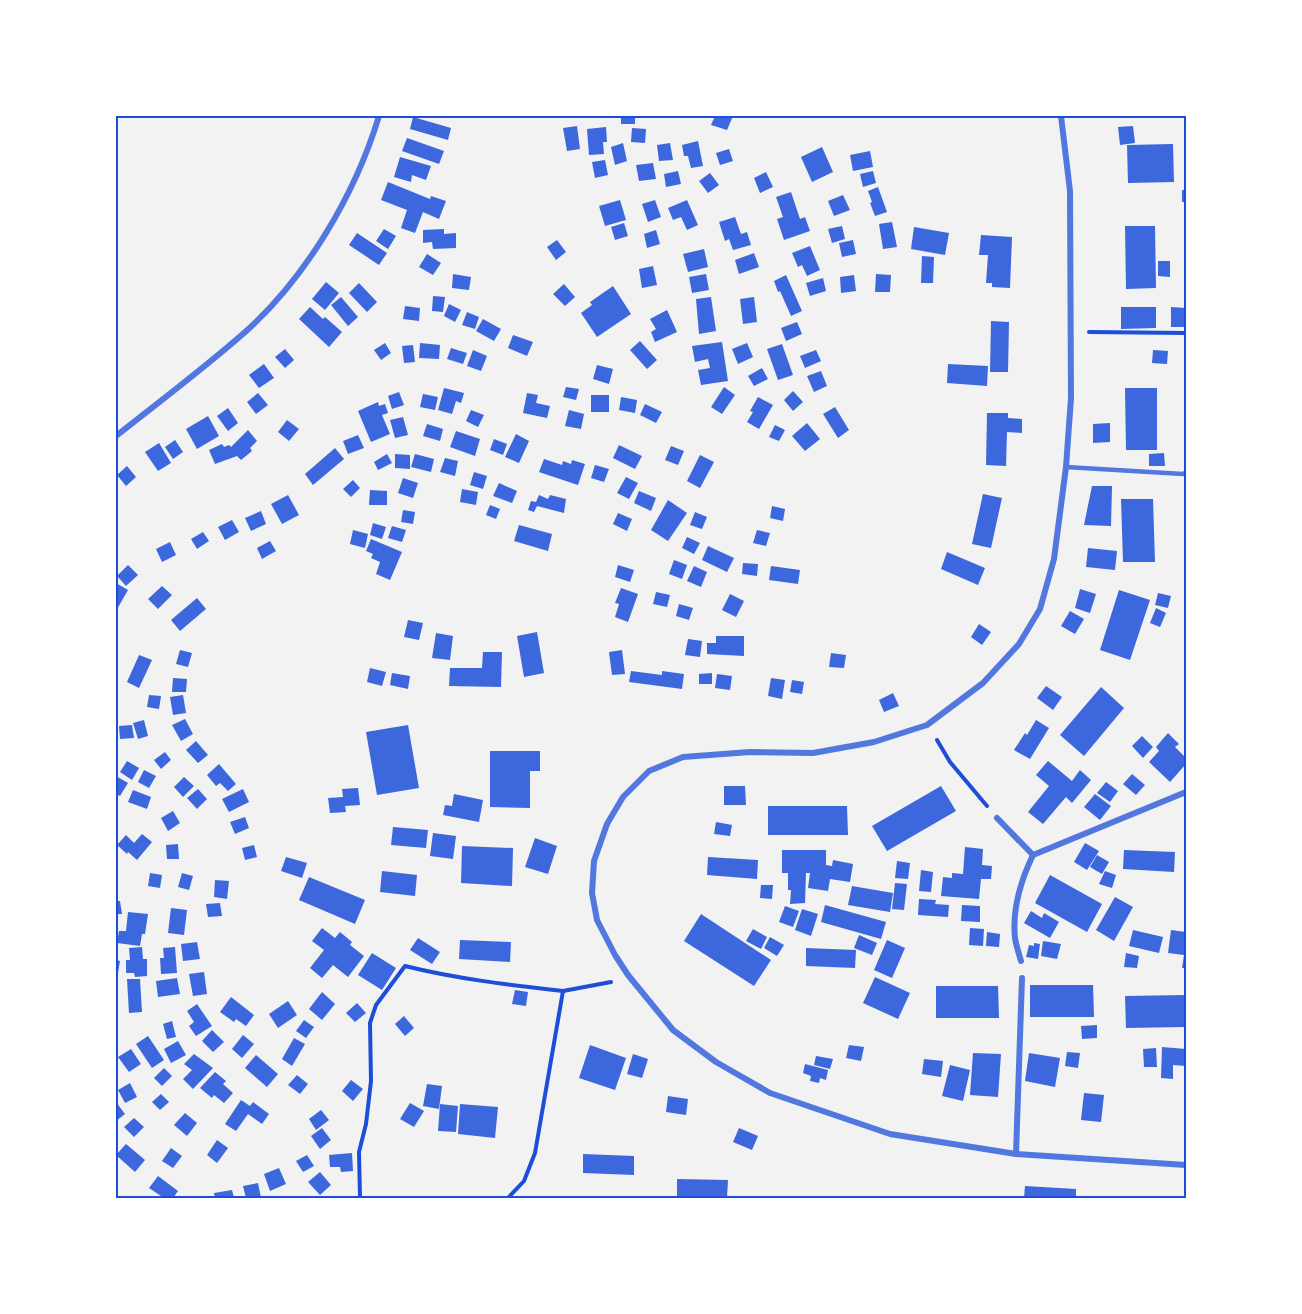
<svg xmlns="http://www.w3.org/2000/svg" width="1302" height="1314" viewBox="0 0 1302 1314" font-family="Inter,sans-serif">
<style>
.building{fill:#3d67dc}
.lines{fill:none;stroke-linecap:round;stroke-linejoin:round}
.path{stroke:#1d4ed8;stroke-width:4}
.service{stroke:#5277de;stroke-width:4.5}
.minor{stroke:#5277de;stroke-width:6}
.neatline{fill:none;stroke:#1d4ed8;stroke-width:2}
</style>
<rect width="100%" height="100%" fill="#f2f2f2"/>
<g class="building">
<rect x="621" y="116" width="14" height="8"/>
<polygon points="715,116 733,116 727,130 711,125"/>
<polygon points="413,117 451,128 448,140 410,129"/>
<polygon points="577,126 580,149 567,151 563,128"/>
<polygon points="1133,126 1135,143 1120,145 1118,127"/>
<polygon points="606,127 607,142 603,142 604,154 589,155 587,129"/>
<polygon points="632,128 646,129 645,143 631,142"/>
<polygon points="407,138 444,151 439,164 402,151"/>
<polygon points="698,141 703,166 691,168 688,156 684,156 682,145"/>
<polygon points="623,143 627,161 615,165 611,147"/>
<polygon points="670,143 673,160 659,161 657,145"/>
<polygon points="1173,144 1174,182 1128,183 1127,145"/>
<polygon points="822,147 833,172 812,182 801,157"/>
<polygon points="729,149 733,161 720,165 716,153"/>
<polygon points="870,151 873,167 853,171 850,155"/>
<polygon points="400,157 431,166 426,180 412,175 411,182 394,177"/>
<polygon points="605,160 608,175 595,178 592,162"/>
<polygon points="653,163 656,179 639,181 636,165"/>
<polygon points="678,171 681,184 666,187 664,174"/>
<polygon points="873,171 876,183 863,187 860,174"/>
<polygon points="766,172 773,187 760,193 754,178"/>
<polygon points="710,173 719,185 708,193 699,181"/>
<polygon points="388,182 430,199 431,196 446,201 439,219 423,212 415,233 401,228 407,210 381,200"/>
<polygon points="878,187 887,212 875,216 870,203 872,202 868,191"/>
<rect x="1182" y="190" width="4" height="12"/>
<polygon points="791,192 800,219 805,217 810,231 784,240 777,219 783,217 776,197"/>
<polygon points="843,195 850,210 834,216 828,201"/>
<polygon points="620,200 626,220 605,226 599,206"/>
<polygon points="655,200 661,217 648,222 642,204"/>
<polygon points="687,200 698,225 687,230 681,217 673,220 668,208"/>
<polygon points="735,217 741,234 747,232 751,245 733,250 729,239 725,241 719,222"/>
<polygon points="892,222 897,247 883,249 879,224"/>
<polygon points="624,223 628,236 615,240 611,227"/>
<polygon points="842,226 845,239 832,243 828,229"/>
<polygon points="1125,226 1155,226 1156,288 1126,289"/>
<polygon points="914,227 949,233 945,255 911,249"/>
<polygon points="384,229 396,236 388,249 376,241"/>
<polygon points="444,229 444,234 456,233 456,248 433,249 432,242 423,243 423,230"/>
<polygon points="656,230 660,244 647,248 644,234"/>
<polygon points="357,233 387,253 379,265 349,245"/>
<polygon points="981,235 1012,237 1010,288 992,287 992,283 986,283 988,255 979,255"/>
<polygon points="557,240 566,252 556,260 547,247"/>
<polygon points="853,240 856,254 842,257 839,243"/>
<polygon points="810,246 820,270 807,276 802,265 798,267 792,253"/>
<polygon points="704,249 708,267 688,272 683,254"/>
<polygon points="754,253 759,267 739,274 735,260"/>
<polygon points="427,254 441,263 433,275 419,267"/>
<polygon points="922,256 934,257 933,283 921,283"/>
<polygon points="1158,261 1170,261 1170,277 1158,276"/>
<polygon points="653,266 657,285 642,288 639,269"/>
<polygon points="453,274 471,277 469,290 452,288"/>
<polygon points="706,274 709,290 692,293 689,277"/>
<polygon points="876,274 891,275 890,292 875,292"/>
<polygon points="786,275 802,311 791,316 780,291 778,292 774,281"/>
<polygon points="854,275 856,291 841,293 840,277"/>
<polygon points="823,278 826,291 810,296 806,283"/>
<polygon points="326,282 339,293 325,310 312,299"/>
<polygon points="359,283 377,302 367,312 349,293"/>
<polygon points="564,284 575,297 565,306 553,294"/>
<polygon points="613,286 631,314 597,337 581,313 592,305 590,302"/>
<polygon points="433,296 445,297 443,312 432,311"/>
<polygon points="341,297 358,317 348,326 331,305"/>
<polygon points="711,297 716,331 699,334 696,299"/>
<polygon points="754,297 757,322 743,324 740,299"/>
<polygon points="449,304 461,310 455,322 444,316"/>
<polygon points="405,306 420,308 419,321 403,319"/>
<polygon points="310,307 323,319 325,317 342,332 329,347 299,319"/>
<polygon points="1121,307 1156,307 1156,328 1121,329"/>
<polygon points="1171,307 1186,308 1186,327 1171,327"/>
<polygon points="667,310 677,332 655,342 651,332 656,329 650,319"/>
<polygon points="467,312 479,317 475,329 462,325"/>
<polygon points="483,319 501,329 494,341 476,331"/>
<polygon points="991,321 1009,322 1008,372 990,372"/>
<polygon points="797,322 802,334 786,341 781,328"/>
<polygon points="513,335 533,342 527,356 508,348"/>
<polygon points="640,341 657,360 647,369 630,350"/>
<polygon points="722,342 728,381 701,385 698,370 710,368 708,359 695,362 692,346"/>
<polygon points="385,343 391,353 381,360 374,350"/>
<polygon points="420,343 440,345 439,359 419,358"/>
<polygon points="747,343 753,357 738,364 732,349"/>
<polygon points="782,344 793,375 778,380 767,349"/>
<polygon points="413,345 415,362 404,363 402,346"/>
<polygon points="451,348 467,353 463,364 447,359"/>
<polygon points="285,349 294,360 285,368 275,357"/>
<polygon points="473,350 487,356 481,371 467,366"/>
<polygon points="816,350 821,361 805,368 800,356"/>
<polygon points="1153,350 1168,351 1167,364 1152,363"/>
<polygon points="264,364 274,378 259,388 249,375"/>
<polygon points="948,364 988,366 987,386 947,383"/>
<polygon points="597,365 613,369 609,384 593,379"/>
<polygon points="762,368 768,379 754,386 748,376"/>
<polygon points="821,371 827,386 814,392 807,376"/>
<polygon points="566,387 579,389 576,400 563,397"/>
<polygon points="724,387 735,395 722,414 711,407"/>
<polygon points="444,388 464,393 461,403 456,401 452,414 438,410"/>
<polygon points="1125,388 1157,388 1157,450 1126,450"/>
<polygon points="793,391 803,402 793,411 784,400"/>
<polygon points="399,392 404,405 392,409 388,396"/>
<polygon points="258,393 268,405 256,414 247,402"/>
<polygon points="527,393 538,395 536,403 550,406 547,418 523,413"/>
<polygon points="423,394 438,397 435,410 420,407"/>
<rect x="591" y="395" width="18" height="17"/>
<polygon points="621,397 637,400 635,413 619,410"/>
<polygon points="758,397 773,405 759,429 747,422 753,412 750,411"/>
<polygon points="378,402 379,406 385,404 388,413 382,415 390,434 371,442 358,411"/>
<polygon points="645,404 662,412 656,423 640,415"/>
<polygon points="835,407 849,430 838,438 823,414"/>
<polygon points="228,408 238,423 228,431 217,416"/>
<polygon points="471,410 484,415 478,427 466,421"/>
<polygon points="569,410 584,414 581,429 565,426"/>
<polygon points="987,413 1008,413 1008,418 1022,419 1022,433 1007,432 1006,466 986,465"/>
<polygon points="208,416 219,436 197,449 186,429"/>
<polygon points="403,417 408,435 395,438 390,420"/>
<polygon points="287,420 299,429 289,441 278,432"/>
<polygon points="807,423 820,439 805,451 792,436"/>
<polygon points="1110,423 1110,442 1093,443 1093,424"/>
<polygon points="427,424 443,429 440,441 423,436"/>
<polygon points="775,425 785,430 779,441 769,437"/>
<polygon points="248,430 257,441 250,448 252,451 241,460 237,456 215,464 209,450 222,444 224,447 229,445 231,447"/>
<polygon points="456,431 480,439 475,456 450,447"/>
<polygon points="516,434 529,441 519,463 505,457"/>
<polygon points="358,435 364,448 348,454 343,441"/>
<polygon points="494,439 507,444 503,455 490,450"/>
<polygon points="175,440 183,452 173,459 165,447"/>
<polygon points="159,443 171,463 158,471 145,452"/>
<polygon points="619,445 642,456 635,469 613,458"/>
<polygon points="671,446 684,451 678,465 665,460"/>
<polygon points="335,448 344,459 313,485 305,474"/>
<polygon points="1164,453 1165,466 1149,466 1149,454"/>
<polygon points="387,454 392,463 378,470 374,462"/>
<polygon points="395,454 410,455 410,469 395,468"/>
<polygon points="415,454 434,459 431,472 411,467"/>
<polygon points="700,455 714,462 700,488 687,481"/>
<polygon points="445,458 458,461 455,476 440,472"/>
<polygon points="544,459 562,465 563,461 571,464 572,460 585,464 578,485 539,472"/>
<polygon points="595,465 609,469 604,482 591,478"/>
<polygon points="127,466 136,477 126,486 117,475"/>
<polygon points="474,472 487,476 483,489 470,485"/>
<polygon points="626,477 638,483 629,499 617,493"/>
<polygon points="403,478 418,483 413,498 398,493"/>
<polygon points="353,480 360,488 351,497 343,489"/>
<polygon points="499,483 517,491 512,503 493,496"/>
<polygon points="1092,486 1112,486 1111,526 1084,525"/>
<polygon points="462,489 478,492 476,505 460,502"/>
<polygon points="370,490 387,491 387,505 369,505"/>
<polygon points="639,491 656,498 651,511 634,503"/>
<polygon points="983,494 1002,498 991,548 972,544"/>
<polygon points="288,495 299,515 282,524 271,504"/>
<polygon points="539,495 548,499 550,495 566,499 564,513 537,506 534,512 528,510 531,501 536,502"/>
<polygon points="1121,499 1153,499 1155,562 1123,562"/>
<polygon points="668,500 687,513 668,541 651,530"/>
<polygon points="490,505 500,509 496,519 486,515"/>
<polygon points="772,506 785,509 783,521 770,518"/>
<polygon points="403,510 415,512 413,524 401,522"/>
<polygon points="261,511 266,524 251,531 245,518"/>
<polygon points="695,512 707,517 702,529 690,525"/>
<polygon points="618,513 632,519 627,531 613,524"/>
<polygon points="232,520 239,532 225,540 218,527"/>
<polygon points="373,523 386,527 382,539 370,535"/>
<polygon points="519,525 552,534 548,551 514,541"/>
<polygon points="392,526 406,530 402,542 388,538"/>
<polygon points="353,530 368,534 365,548 350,544"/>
<polygon points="757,530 770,533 766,546 753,543"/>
<polygon points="203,532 209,541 197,549 191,539"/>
<polygon points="687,537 700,543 694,554 682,548"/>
<polygon points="371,539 402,552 390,580 376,574 380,562 371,558 373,554 366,551"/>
<polygon points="270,541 276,551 262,559 257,548"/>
<polygon points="170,542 176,555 162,562 156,549"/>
<polygon points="708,546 734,558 727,572 702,560"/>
<polygon points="1088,548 1117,551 1115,570 1086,567"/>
<polygon points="947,552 985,568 978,585 941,569"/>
<polygon points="674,560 687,565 682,579 669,574"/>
<polygon points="743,563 758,564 757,576 742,574"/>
<polygon points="128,565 138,575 126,586 117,576"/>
<polygon points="618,565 634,570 630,582 615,577"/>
<polygon points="694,566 707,572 701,587 687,581"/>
<polygon points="771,566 800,570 798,584 769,580"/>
<polygon points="116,583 128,590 116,611"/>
<polygon points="162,586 172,595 158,609 148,599"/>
<polygon points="621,588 638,594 628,622 615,617 619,604 615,603"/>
<polygon points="1080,589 1096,594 1090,613 1075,608"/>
<polygon points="1119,590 1150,600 1130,660 1100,650"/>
<polygon points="656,592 670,595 667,607 653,604"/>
<polygon points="1158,593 1171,596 1168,608 1155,605"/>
<polygon points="730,594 744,601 736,617 722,610"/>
<polygon points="197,598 206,609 180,631 171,620"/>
<polygon points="679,604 693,608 689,620 676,616"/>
<polygon points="1156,608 1166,613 1160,627 1150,623"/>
<polygon points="1070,611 1084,619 1075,634 1061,626"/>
<polygon points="408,620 423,623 419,640 404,637"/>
<polygon points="979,624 991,632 982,645 971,637"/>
<polygon points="537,632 544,673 524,677 517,636"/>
<polygon points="436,633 453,636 450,660 432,658"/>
<polygon points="716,636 744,636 744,656 707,654 707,643 716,643"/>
<polygon points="688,639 702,641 700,657 685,655"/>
<polygon points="180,650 192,653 188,667 176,664"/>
<polygon points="622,650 625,674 612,675 609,652"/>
<polygon points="483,652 502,652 501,687 449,686 450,668 482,668"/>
<polygon points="831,653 846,655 844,668 829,667"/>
<polygon points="139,655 152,660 139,688 127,682"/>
<polygon points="370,668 386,672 382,686 367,682"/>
<polygon points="631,671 662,675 662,671 684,674 682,689 629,682"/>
<polygon points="392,673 410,676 408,689 390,685"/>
<polygon points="712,673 712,684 699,684 699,674"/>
<polygon points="717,674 732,676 730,690 715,688"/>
<polygon points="173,678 187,679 186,692 172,692"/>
<polygon points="771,678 785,680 782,699 768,696"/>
<polygon points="792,680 804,682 802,694 790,692"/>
<polygon points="1046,686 1062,697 1053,710 1037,698"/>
<polygon points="1101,687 1124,708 1084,756 1060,735"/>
<polygon points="893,693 899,706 884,712 879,700"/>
<polygon points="149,695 161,696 159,709 147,707"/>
<polygon points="183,695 186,713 173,715 170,697"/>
<polygon points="185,719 193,734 181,741 172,725"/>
<polygon points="144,720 148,736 138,739 133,723"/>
<polygon points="1036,720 1049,728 1030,759 1014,750 1025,733 1027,735"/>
<polygon points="132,725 134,738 120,739 119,726"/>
<polygon points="408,725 419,788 377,795 366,732"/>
<polygon points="1168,733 1179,744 1175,747 1186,758 1186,764 1170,782 1149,762 1159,751 1156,747"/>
<polygon points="1142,736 1153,747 1143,758 1132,746"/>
<polygon points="196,741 208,755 198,763 186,750"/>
<polygon points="490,751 540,751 540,771 530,771 530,808 490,807"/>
<polygon points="165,752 171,760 161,769 154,760"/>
<polygon points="127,761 139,768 132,780 120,772"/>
<polygon points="1048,761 1072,781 1080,770 1091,780 1072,803 1066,797 1043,824 1028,812 1049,786 1036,775"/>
<polygon points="219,764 236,784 228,791 220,783 216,786 207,775"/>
<polygon points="144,770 156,776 149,788 138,782"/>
<polygon points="1132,774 1145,785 1136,795 1123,784"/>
<polygon points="116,776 128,783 120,796 116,794"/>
<polygon points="184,777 194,786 183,797 174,787"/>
<polygon points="1106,782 1118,791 1110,802 1097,793"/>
<polygon points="724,786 745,786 746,805 724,805"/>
<polygon points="941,786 956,811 887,851 872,826"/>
<polygon points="358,788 360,805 345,806 346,812 330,813 328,798 343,797 342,789"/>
<polygon points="198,789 207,799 197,809 187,798"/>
<polygon points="243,789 249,802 229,812 222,799"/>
<polygon points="133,790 151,797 147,809 128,802"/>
<polygon points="454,794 483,800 479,822 443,815 445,805 452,806"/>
<polygon points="1095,794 1111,806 1100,820 1084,807"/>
<polygon points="768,806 847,806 848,835 768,835"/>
<polygon points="173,811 180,823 168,831 161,818"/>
<polygon points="245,817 249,828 235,834 230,822"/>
<polygon points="716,822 732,825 730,836 714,834"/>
<polygon points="393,827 428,830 426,848 391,845"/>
<polygon points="433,833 456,836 453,859 430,856"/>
<polygon points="142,834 152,842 137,860 128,852 127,854 117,845 126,835 134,843"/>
<polygon points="535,838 557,846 548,874 525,867"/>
<polygon points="1085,843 1099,851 1087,870 1074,862"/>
<polygon points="178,844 179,859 167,859 166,845"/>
<polygon points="254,845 257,857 245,860 242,848"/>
<polygon points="462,846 513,848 512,886 461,883"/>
<polygon points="965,847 983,849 982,865 992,866 991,879 981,879 979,899 941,896 943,877 952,878 952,873 963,874"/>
<polygon points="782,850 826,850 826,865 832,866 833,860 853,864 850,882 830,879 828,891 808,888 810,873 806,873 805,903 790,904 791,890 788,890 788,873 782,873"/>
<polygon points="1124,850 1175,852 1174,872 1123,869"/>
<polygon points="1097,855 1109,862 1102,874 1090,867"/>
<polygon points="286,857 307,863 302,878 281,871"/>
<polygon points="708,857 758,860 757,879 707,875"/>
<polygon points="897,861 910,863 908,879 895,878"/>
<polygon points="921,870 933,872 931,892 919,891"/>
<polygon points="382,871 417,875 415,896 380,892"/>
<polygon points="1105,871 1116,875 1112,888 1099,884"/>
<polygon points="150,873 162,875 160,888 148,886"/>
<polygon points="182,873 193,876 189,890 178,887"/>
<polygon points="1050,875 1102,904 1087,932 1035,903"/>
<polygon points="309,877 365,900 355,924 299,900"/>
<polygon points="215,880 229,881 227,899 214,897"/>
<polygon points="895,883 907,884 904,910 892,909"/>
<polygon points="761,885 773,885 772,899 760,898"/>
<polygon points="852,886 893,893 890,912 848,905"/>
<polygon points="1115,897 1133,907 1114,941 1096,930"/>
<polygon points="919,899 936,900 935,904 949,905 948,917 918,915"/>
<polygon points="116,901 120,901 122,914 116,914"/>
<polygon points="220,903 222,916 208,917 206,904"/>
<polygon points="825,905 886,922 881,939 821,922"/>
<polygon points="962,905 980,906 980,922 961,921"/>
<polygon points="785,906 799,911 793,927 779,922"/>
<polygon points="171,908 187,910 184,935 168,933"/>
<polygon points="802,909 818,914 811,936 795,930"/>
<polygon points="1031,911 1042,918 1044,913 1059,922 1050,938 1024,923"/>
<polygon points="128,912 148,914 145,934 142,934 140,946 117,943 119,931 126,931"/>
<polygon points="701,914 771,960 754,986 684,941"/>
<polygon points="322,928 335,938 340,932 352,942 350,945 364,956 348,977 333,965 322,978 310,968 324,950 312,941"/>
<polygon points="970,928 984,929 983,946 969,945"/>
<polygon points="753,929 767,937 761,949 746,941"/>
<polygon points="1133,930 1163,937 1159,953 1129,946"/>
<polygon points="1171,930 1186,932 1186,968 1182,968 1184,955 1168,953"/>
<polygon points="987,932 1000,934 999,947 986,946"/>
<polygon points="859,935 877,943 872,955 854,948"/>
<polygon points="770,937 784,945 777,956 764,948"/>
<polygon points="418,938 440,952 432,964 410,950"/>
<polygon points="460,940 511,942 510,962 459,959"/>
<polygon points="887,940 905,948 892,978 874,970"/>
<polygon points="1043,941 1061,944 1057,959 1041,956"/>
<polygon points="197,942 200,959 183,961 181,944"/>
<polygon points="1034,943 1040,944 1038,959 1026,957 1029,945 1034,946"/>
<polygon points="142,947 143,959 147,959 147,976 135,977 134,973 126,973 126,960 130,960 129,948"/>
<polygon points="175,947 177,973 161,974 160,958 164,958 163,948"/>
<polygon points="806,948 856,950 855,968 806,966"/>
<polygon points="372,953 396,968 382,990 358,975"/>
<polygon points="1126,953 1139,956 1137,968 1124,967"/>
<polygon points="116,954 118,954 117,960 120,961 117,979"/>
<polygon points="204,972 207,994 193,996 189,974"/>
<polygon points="875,977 910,993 898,1019 863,1003"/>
<polygon points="177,978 180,994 158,997 156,981"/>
<polygon points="127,979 140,979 142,1012 129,1013"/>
<polygon points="1030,985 1093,985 1094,1017 1030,1017"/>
<polygon points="936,986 998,986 999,1018 936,1018"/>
<polygon points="515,990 528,992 526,1006 512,1004"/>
<polygon points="322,992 335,1004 322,1020 309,1009"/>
<polygon points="1186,995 1186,1027 1126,1028 1125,996"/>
<polygon points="231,997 254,1015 246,1026 236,1019 234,1022 220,1012"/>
<polygon points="288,1001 297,1015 278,1028 269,1014"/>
<polygon points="357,1003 366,1013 355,1022 346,1013"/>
<polygon points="197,1004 212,1026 196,1036 189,1026 194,1022 187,1011"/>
<polygon points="404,1016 414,1028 405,1036 395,1024"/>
<polygon points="304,1020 314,1027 306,1038 296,1031"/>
<polygon points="172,1021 176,1037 167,1039 163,1024"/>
<polygon points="1097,1025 1097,1038 1082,1039 1081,1026"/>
<polygon points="212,1030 224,1042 213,1052 202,1041"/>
<polygon points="243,1035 254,1044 242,1058 232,1049"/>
<polygon points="148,1036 164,1060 152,1068 136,1044"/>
<polygon points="294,1038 305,1044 292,1066 282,1059"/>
<polygon points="178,1041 186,1055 171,1063 164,1049"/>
<polygon points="590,1045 626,1058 615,1090 579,1078"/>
<polygon points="849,1045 864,1047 861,1061 846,1058"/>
<polygon points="1162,1047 1186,1049 1186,1066 1173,1065 1173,1079 1161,1078"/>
<polygon points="1156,1048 1157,1067 1144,1067 1143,1049"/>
<polygon points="131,1049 141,1064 129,1072 118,1057"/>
<polygon points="1067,1052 1080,1053 1078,1068 1065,1066"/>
<polygon points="973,1053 1001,1054 998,1097 970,1095"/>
<polygon points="1029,1053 1060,1058 1055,1087 1025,1081"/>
<polygon points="194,1054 213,1068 193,1089 183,1079 192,1070 184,1064"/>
<polygon points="633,1054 648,1059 642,1078 627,1074"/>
<polygon points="256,1055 278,1074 267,1087 245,1068"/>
<polygon points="816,1056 833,1059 830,1069 814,1065"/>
<polygon points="924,1059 943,1061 941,1077 922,1074"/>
<polygon points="805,1064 828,1070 826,1080 820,1078 819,1083 810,1081 811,1076 803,1073"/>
<polygon points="950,1065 970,1070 963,1101 942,1096"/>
<polygon points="164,1068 172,1076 162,1086 154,1078"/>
<polygon points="215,1072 226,1081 223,1084 233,1093 224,1103 214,1095 212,1098 200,1088"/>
<polygon points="297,1075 308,1084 300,1094 288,1085"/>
<polygon points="351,1080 363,1089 353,1101 342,1091"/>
<polygon points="130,1083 137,1097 125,1103 118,1090"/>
<polygon points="427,1084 442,1086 439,1109 423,1106"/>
<polygon points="1084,1093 1104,1095 1101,1122 1081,1120"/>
<polygon points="161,1094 169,1102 160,1110 152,1102"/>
<polygon points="668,1096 688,1099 686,1115 666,1112"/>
<polygon points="241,1100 250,1106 253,1102 269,1114 262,1124 248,1114 236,1131 225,1124"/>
<polygon points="116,1102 125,1114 116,1121"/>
<polygon points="410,1103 424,1111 414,1127 400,1119"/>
<polygon points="440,1104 458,1106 456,1132 438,1131"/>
<polygon points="460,1104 498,1107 495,1138 458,1134"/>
<polygon points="321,1110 329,1120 316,1130 309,1119"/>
<polygon points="185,1113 197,1123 187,1136 174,1125"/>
<polygon points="134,1118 144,1127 134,1137 124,1127"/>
<polygon points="322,1128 331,1140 320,1149 311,1136"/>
<polygon points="739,1128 758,1136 752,1150 733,1142"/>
<polygon points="217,1140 228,1148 217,1163 207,1155"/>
<polygon points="126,1144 145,1160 135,1172 116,1155"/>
<polygon points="171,1148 182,1156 173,1168 162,1161"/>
<polygon points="352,1153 353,1171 341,1172 340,1167 330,1167 329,1155"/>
<polygon points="583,1154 634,1156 634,1175 583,1173"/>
<polygon points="307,1155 314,1166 303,1172 296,1161"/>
<polygon points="279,1168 286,1184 270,1191 264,1174"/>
<polygon points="320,1172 331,1185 320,1195 308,1182"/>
<polygon points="158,1176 178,1191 173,1198 164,1198 149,1188"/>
<polygon points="677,1179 728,1180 727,1198 677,1197"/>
<polygon points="258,1183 261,1198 246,1198 243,1186"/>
<polygon points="1025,1186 1076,1189 1076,1198 1024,1198"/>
<polygon points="232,1190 234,1198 215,1198 214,1193"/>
</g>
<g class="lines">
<g class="path">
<polyline points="1089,332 1186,333"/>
<polyline points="937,740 950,762 987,806"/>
<path d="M360,1198l-1,-46 7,-28 5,-43 -1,-58 6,-18 29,-39c52,13 105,19 158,25"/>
<polyline points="508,1198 524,1181 535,1153 563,991 611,982"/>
</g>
<polyline class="service" points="1066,467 1183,474 1186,472"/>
<g class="minor">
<polyline points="1061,116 1070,191 1071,398 1066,467 1054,559 1040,609 1019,644 983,683 927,725 874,742 813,753 750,752 683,757 649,771 623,797 607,824 594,861 592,893 597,920 615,955 628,975 673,1030 716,1062 770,1093 890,1134 1016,1154 1186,1165"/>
<path d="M116,436c43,-34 87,-67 128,-103 62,-55 111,-138 135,-217"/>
<polyline points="997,818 1033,855"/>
<polyline points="1033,855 1186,792"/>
<path d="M1021,961c-2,-7 -5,-16 -6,-23 -3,-29 6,-58 18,-83"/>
<polyline points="1016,1154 1022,978"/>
</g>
</g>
<rect width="1302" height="1314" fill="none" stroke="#ffffff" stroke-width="234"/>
<rect x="117" y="117" width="1068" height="1080" class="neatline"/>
</svg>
